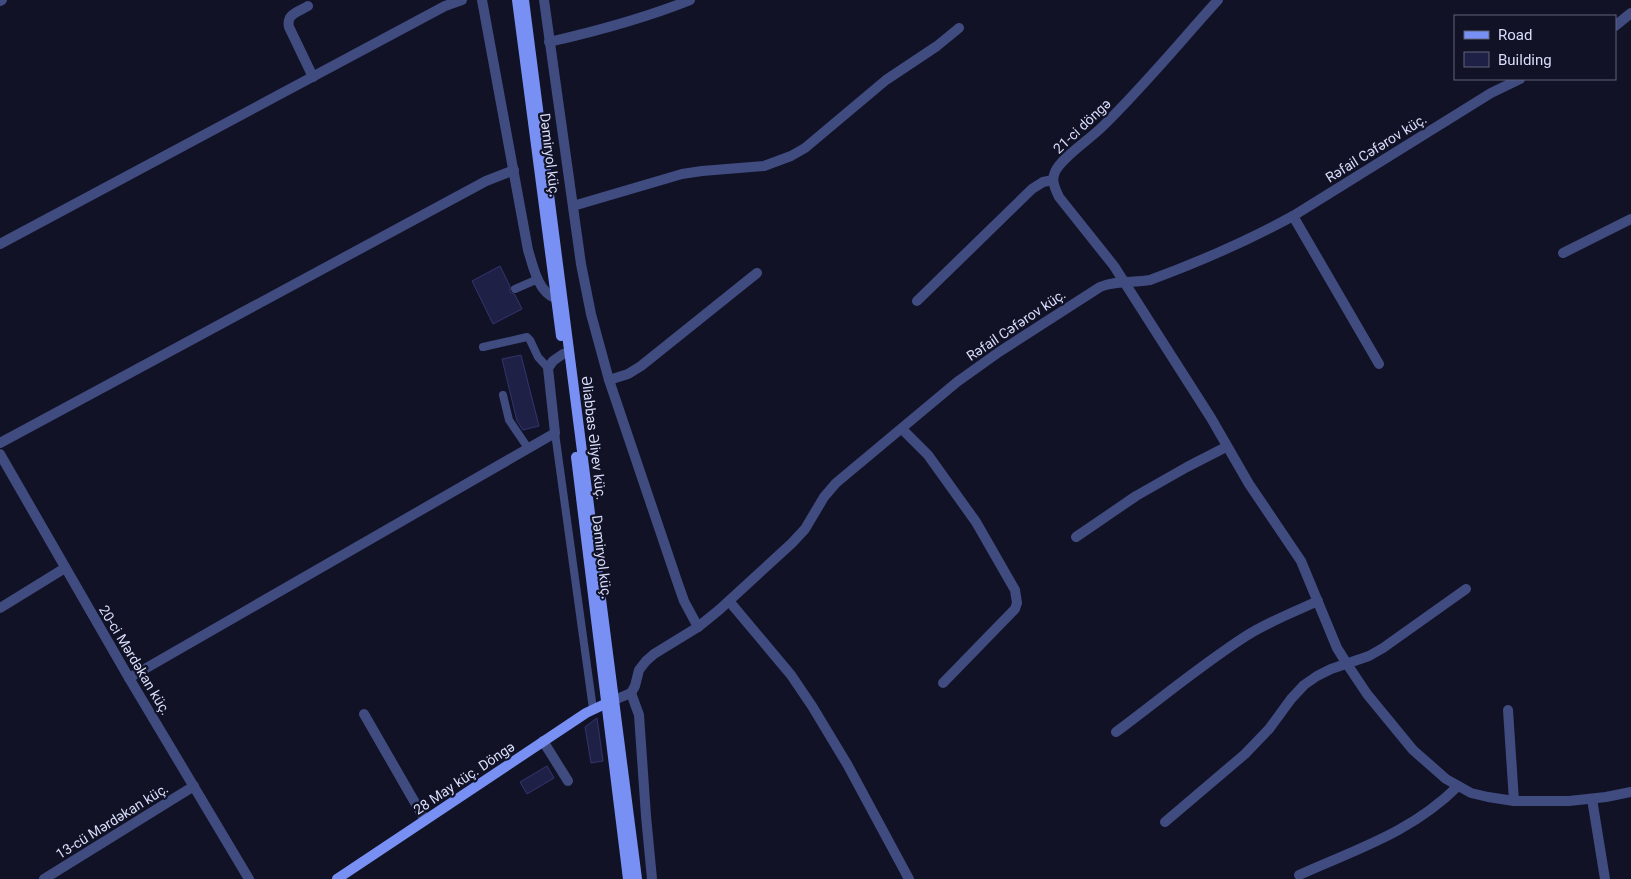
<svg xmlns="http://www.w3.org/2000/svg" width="1631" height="879" viewBox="0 0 1631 879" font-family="Roboto,sans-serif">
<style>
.building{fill:#1f2045;stroke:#33346f}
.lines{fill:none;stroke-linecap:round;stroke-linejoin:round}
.lane{stroke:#404c80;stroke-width:8}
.street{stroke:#404c80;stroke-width:10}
.secondary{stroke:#7890f4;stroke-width:10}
.labels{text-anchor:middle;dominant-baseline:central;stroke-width:4.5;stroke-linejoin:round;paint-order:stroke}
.street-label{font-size:14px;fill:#d9ddfc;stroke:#111225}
</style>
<rect width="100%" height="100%" fill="#111225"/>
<g class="building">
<polygon points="500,266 510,286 510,292 515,295 522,309 493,324 472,281"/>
<polygon points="521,355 539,426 523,430 517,421 502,359"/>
<polygon points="597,718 603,761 591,763 585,727"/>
<polygon points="547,766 554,778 527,794 520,782"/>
</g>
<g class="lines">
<g class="lane">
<polyline points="515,289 538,279"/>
<polyline points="483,347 527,337 530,340 538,357 548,368"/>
<polyline points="503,395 509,420 528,448"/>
<polyline points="555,433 593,709"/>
</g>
<g class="street">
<path d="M482,0l46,250c5,16 10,42 27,48"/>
<polyline points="544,0 581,264 591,314 609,380 677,581 684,601 698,627"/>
<path d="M1218,0c-38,42 -75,87 -116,127 -12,12 -41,31 -47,45 -4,9 0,16 4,25l55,69 97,152 38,66 52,77 36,87 10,16 20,30 46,56 33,29 25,14 17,4 26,4h55l37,-4 25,-5"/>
<polyline points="0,1 2,0"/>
<path d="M308,6c-10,6 -22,8 -19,21l24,50"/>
<polyline points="1615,26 1631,13"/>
<path d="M549,42c48,-11 96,-24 141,-42"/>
<polyline points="573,206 682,174 702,171 764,166 791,156 805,148 886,80 937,46 959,28"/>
<polyline points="1293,216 1379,364"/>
<polyline points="0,244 445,6 462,0"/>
<polyline points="1563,253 1631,219"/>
<polyline points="917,301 1032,189 1043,182 1053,180"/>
<polyline points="609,380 628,374 641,366 757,273"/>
<polyline points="902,429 928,455 976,522 1015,590 1017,603 1015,609 943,683"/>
<polyline points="0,443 486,181 514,170"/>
<polyline points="0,454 129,678 249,879"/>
<polyline points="1076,537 1136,496 1187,467 1226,447"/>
<polyline points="729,601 791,675 812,706 847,764 909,879"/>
<polyline points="0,608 65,568"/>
<polyline points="129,678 555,433 548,368 553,361 563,354"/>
<polyline points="631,693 639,715 646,816 652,879"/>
<path d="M607,703l24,-10 4,-7 4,-16 7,-9 8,-7 44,-27 21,-17 73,-67 13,-14 19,-32 12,-14 121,-101 42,-30 101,-65c16,-7 33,-4 50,-7 49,-18 97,-39 143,-64l198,-123 29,-14"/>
<polyline points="1508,710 1514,801"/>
<polyline points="364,714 425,820"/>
<path d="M1116,732c43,-32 85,-67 130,-96 22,-14 48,-24 72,-35"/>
<polyline points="543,741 568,781"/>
<polyline points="1592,799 1605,879"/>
<polyline points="1165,822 1245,754 1269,729 1291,699 1304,685 1317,676 1331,669 1369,656 1383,648 1466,589"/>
<path d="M1299,875c58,-26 113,-43 159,-89"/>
<polyline points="44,879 194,786"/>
</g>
<g class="secondary">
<polyline points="517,0 561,336"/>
<polyline points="524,0 637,879"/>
<polyline points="576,457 628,879"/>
<polyline points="337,879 586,713 607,703"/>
</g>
</g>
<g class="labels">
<g class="street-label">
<text transform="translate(1082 126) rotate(-43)">21-ci döngə</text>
<text transform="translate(1376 148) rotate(-32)">Rəfail Cəfərov küç.</text>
<text transform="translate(550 155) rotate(83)">Dəmiryol küç.</text>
<text transform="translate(1016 325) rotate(-34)">Rəfail Cəfərov küç.</text>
<text transform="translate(594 438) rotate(83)">Əliabbas Əliyev küç.</text>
<text transform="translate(602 557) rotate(83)">Dəmiryol küç.</text>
<text transform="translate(135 660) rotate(59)">20-ci Mərdəkan küç.</text>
<text transform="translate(464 778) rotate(-34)">28 May küç. Döngə</text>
<text transform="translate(112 821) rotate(-32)">13-cü Mərdəkan küç.</text>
</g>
</g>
<rect x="1454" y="15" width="162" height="65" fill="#111225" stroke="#61637b"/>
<rect x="1464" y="31" width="25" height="8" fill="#7890f4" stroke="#61637b"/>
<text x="1498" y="40" font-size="15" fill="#d9ddfc">Road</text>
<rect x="1464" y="52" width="25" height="15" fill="#1f2045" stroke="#61637b"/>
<text x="1498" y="65" font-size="15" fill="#d9ddfc">Building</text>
</svg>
